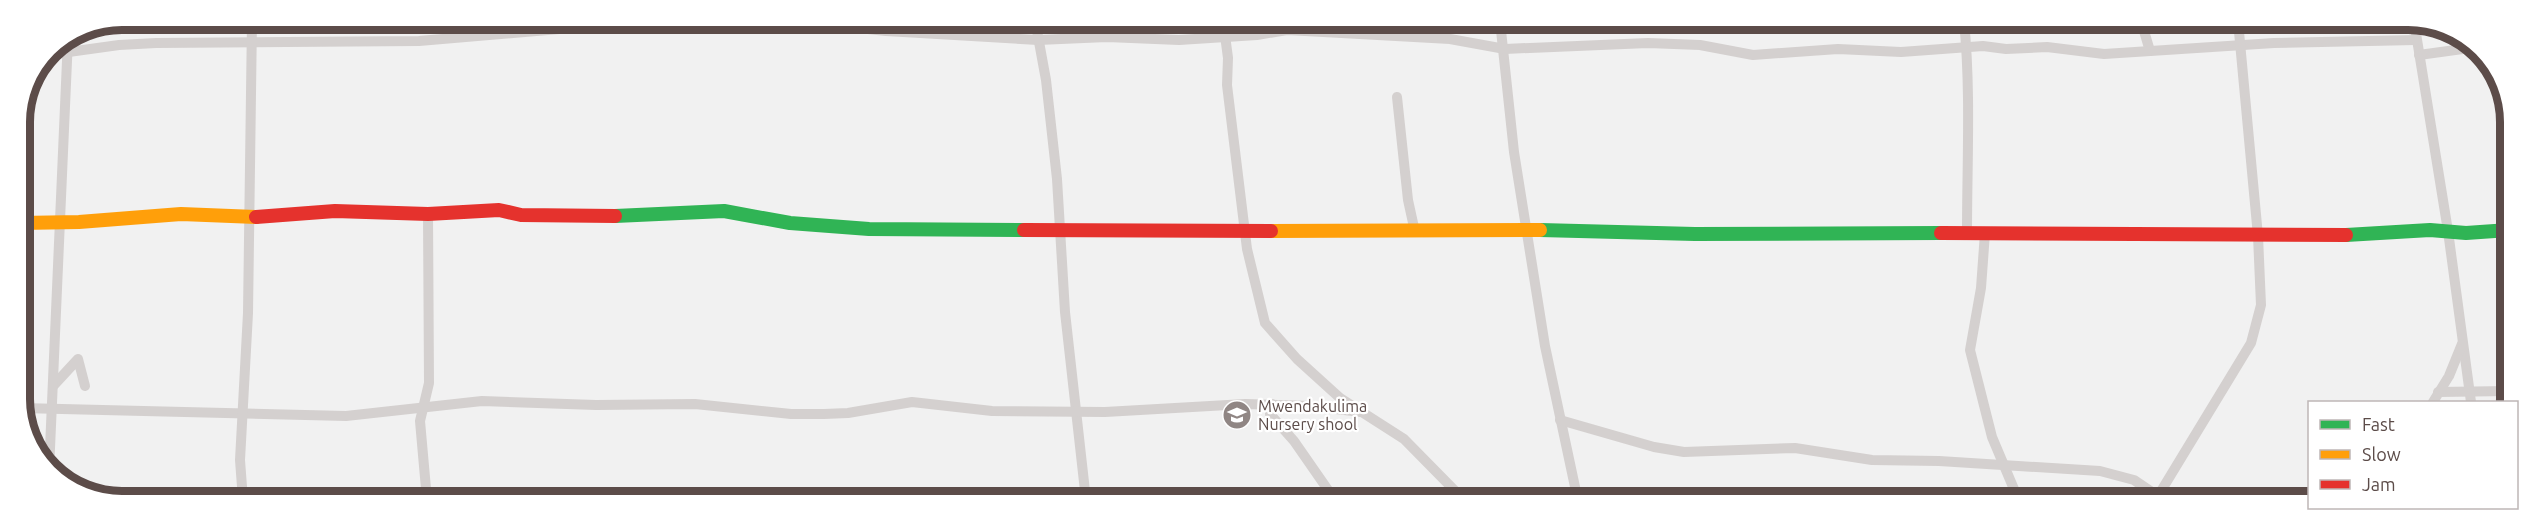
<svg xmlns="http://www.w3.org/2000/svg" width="2530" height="521" viewBox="0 0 2530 521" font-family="Ubuntu,sans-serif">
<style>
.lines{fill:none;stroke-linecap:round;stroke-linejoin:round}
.street{stroke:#d4d0cf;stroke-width:10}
.fast{stroke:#30b455;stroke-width:14}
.slow{stroke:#ff9f0a;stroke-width:14}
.jam{stroke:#e5322d;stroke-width:14}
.labels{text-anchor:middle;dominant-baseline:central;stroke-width:4.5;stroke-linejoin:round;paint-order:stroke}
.poi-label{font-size:16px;fill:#5c4c49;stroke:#fff;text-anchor:start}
.rim{fill:none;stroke:#5c4c49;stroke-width:8}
</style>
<rect width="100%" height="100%" fill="#f1f1f1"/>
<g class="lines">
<g class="street">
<polyline points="1035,20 1046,80 1057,179 1065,312 1086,500"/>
<polyline points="1223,20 1228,58 1227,85 1247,249 1265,323 1297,359 1340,398 1404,439 1465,501"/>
<polyline points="1500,21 1514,152 1545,346 1578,501"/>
<path d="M1964,21c7,70 3,141 3,212"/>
<polyline points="2141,21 2150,51"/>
<polyline points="2414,21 2448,231 2471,402"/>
<polyline points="47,55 119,45 156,43 419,41 594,26 715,26 805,22 886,31 1038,40 1107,37 1179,40 1257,35 1287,30 1450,39 1505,49 1648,43 1700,45 1753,55 1838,49 1901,52 1983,46 2006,49 2047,47 2104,54 2274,43 2416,40"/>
<polyline points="2419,55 2477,47"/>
<polyline points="1397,97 1408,200 1415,232"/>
<polyline points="1985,233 1981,288 1970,350 1992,437 2019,501"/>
<polyline points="54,385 78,359 85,386"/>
<polyline points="2438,392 2509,391"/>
<polyline points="2433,402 2449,376 2462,344"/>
<polyline points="1272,404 1270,414 1294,441 1335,500"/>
<polyline points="21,408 346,416 482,401 596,405 695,404 791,414 824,414 848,413 912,402 992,411 1105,412 1245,404 1311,406 1361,412"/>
<polyline points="1560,420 1654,447 1684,452 1795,448 1872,460 1939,461 2100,471 2134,480 2165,501"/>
<polyline points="49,471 68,38"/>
<polyline points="1086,494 1158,496"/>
<polyline points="243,500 240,460 248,313 252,20"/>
<polyline points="427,500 420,421 429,383 428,214"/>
<polyline points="2155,501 2251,343 2261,305 2258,236 2238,21"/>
</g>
<g class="fast">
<polyline points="615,216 724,211 790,223 869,229 1024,230"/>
<polyline points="1540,230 1695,234 1941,233"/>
<polyline points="2346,235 2430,230 2466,233 2509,230"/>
</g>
<g class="slow">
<polyline points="20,223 79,222 181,214 256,217"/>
<polyline points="1271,231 1540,230"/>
</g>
<g class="jam">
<polyline points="256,217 335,211 428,214 499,210 521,215 615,216"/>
<polyline points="1024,230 1271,231"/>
<polyline points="1941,233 2346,235"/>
</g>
</g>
<defs>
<g id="school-disc" transform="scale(1.5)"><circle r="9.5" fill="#908684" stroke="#fff"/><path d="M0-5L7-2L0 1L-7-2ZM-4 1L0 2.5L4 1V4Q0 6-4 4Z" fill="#fff"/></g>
</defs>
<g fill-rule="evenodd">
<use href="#school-disc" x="1237" y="415"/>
</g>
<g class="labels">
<g class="poi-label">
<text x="1258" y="406">Mwendakulima<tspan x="1258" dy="18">Nursery shool</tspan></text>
</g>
</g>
<path d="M0 0H2530V521H0ZM122 30H2408A92 92 0 0 1 2500 122V399A92 92 0 0 1 2408 491H122A92 92 0 0 1 30 399V122A92 92 0 0 1 122 30Z" fill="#fff" fill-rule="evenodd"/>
<path class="rim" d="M122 30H2408A92 92 0 0 1 2500 122V399A92 92 0 0 1 2408 491H122A92 92 0 0 1 30 399V122A92 92 0 0 1 122 30Z"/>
<rect x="2308" y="401" width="210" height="108" fill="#ffffff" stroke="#beb7b6" stroke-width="1.5"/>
<rect x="2320" y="420" width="30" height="9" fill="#30b455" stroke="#beb7b6" stroke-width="1.5"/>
<text x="2362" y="431" font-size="18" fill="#5c4c49">Fast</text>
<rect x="2320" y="450" width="30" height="9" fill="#ff9f0a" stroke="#beb7b6" stroke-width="1.5"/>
<text x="2362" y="461" font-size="18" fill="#5c4c49">Slow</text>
<rect x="2320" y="480" width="30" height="9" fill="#e5322d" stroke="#beb7b6" stroke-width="1.5"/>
<text x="2362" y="491" font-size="18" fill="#5c4c49">Jam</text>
</svg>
